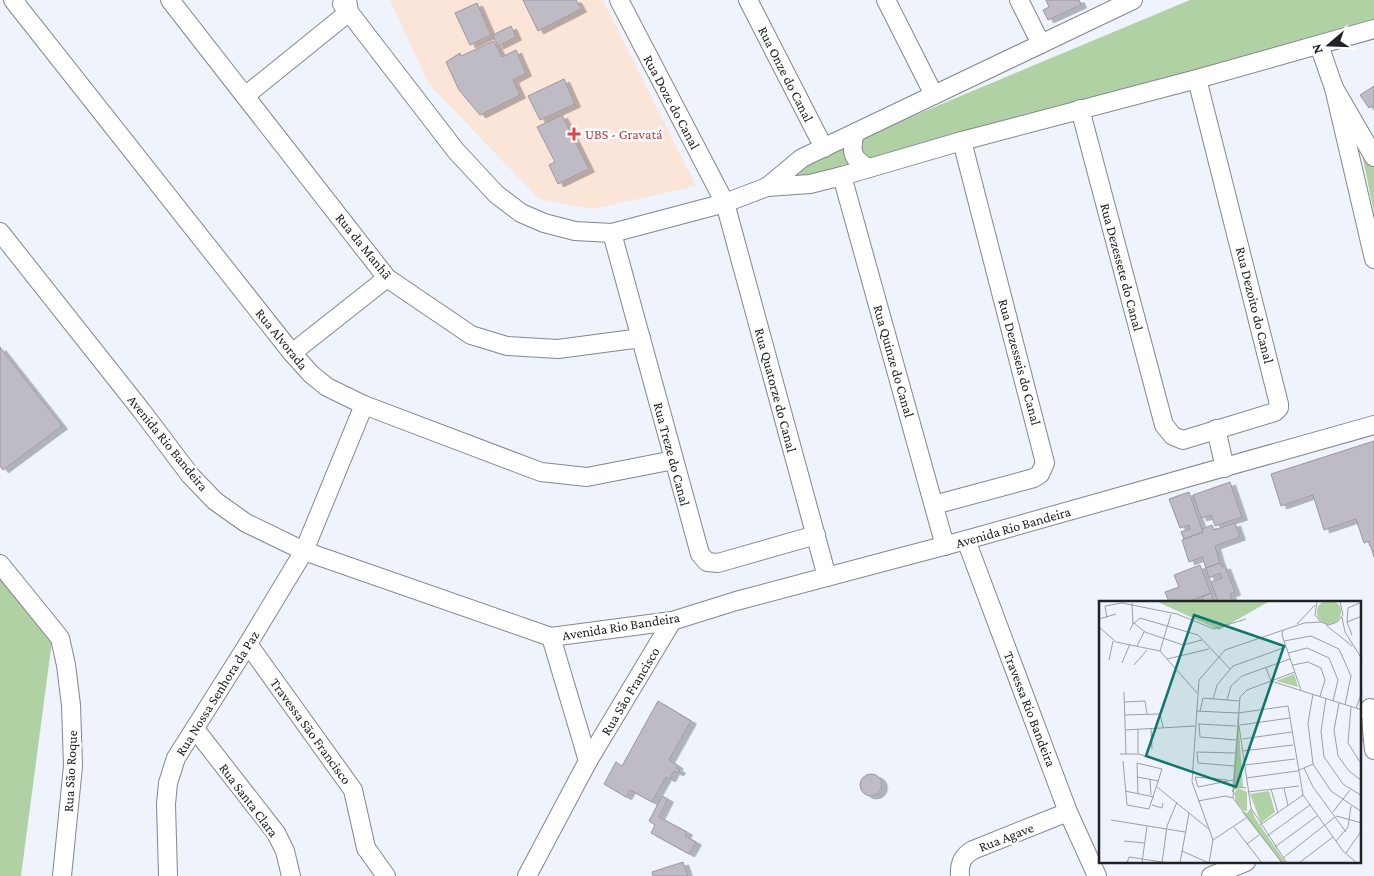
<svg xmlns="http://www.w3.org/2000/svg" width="1374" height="876" viewBox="0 0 1374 876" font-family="'Crimson Pro',serif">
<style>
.medical{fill:#fbe4d8}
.green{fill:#afd1a3}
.building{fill:#bfbbc4;stroke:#9b97a0;filter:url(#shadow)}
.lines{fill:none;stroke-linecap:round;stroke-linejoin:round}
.minor-casing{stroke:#83878f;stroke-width:20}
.minor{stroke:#fff;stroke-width:18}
.health-dot{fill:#e0444e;stroke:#fff;stroke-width:2}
.labels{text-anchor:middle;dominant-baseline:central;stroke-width:5;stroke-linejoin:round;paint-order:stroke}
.street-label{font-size:14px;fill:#202225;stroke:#fff}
.health-label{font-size:14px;fill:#be3a42;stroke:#fff;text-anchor:start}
.inset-road{fill:none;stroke:#9c9fa6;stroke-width:1}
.view{fill:#0f766e;fill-opacity:0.15;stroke:#0f766e;stroke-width:2.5}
.inset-edge{fill:none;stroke:#202225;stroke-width:2.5}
</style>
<defs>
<filter id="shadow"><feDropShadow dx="5.5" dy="3" stdDeviation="0" flood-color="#0004"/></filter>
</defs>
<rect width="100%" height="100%" fill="#eef3fc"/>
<polygon class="medical" points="390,0 603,0 696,186 593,209 539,199 428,83"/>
<g class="green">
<polygon points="1190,0 1374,0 1374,29 736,198 827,152"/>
<polygon points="1359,140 1374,165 1374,212"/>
<polygon points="0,570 55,618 21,876 0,876"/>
</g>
<g class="building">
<polygon points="523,0 576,0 581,9 538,31"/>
<polygon points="1046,0 1079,0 1081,5 1048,20 1043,10 1049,7"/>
<polygon points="477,3 491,35 470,45 455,13"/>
<polygon points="511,26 516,37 498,46 493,35"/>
<polygon points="494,41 502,57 516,50 526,73 513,80 520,95 480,115 459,90 446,62 460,53 461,56"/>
<polygon points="564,79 575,104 540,120 528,96"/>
<polygon points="1374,86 1374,105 1369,108 1360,95"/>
<polygon points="562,115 589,169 558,184 549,165 555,162 537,127"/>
<polygon points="0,347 62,426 3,470 0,466"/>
<polygon points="1374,441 1374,557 1369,541 1364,543 1356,519 1324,530 1313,495 1281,506 1271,474"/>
<polygon points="1230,482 1242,517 1215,526 1211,515 1201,518 1193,495"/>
<polygon points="1189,492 1203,532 1184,539 1181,532 1190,529 1189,525 1180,528 1169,499"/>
<polygon points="1235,523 1240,537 1215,546 1220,563 1206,568 1202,557 1189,562 1182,540 1203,532 1202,529 1212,525 1214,530"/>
<polygon points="1220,563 1222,567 1225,566 1235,592 1230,594 1233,602 1218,602 1211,582 1222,578 1220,573 1209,578 1206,568"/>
<polygon points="1200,565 1211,593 1187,602 1169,602 1165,592 1179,587 1174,575"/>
<polygon points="1211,593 1214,602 1204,602 1202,597"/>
<polygon points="658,701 691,721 669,760 678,766 676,768 680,770 678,773 674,771 670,779 666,777 652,802 630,790 626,797 604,784 616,762 622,766"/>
<circle cx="871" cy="785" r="11"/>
<polygon points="662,796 668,799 659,817 687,832 685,836 696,842 689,854 651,833 655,825 649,821"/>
<polygon points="683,862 688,876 653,876 652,872"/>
</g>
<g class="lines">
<g class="minor-casing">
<g id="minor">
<polyline points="13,0 292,353 311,374 327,387 364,405 541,472 587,477 674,460"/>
<polyline points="170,0 387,278 471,335 507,346 558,349 641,338"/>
<polyline points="347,0 349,12 456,151 496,194 521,213 544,223 575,231 612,233 725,203 767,187 810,184 842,176 962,141 1197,79 1374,29"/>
<polyline points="619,0 725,203 827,577"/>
<polyline points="748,0 824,148"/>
<polyline points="886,0 934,95"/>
<polyline points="1019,0 1041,44"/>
<polyline points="1319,45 1334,88 1374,157"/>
<polyline points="1334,88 1374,259"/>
<polyline points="245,96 349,12 342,4"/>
<polyline points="1080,109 1164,425 1173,436 1183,440 1275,412 1279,408 1279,404 1197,79"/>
<path d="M855,133c-5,19 -3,26 14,35"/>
<polyline points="842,176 945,546"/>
<polyline points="767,187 802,158 1133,0"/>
<polyline points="0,232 141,410 190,475 215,501 246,523 304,551 551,637 672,621 736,601 966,540 1374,425"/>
<polyline points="612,233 700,554 707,562 718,563 816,535"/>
<polyline points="292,353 387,278"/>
<polyline points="1216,429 1225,468"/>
<polyline points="934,505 1034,478 1040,474 1045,463 962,141"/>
<polyline points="966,540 1068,812 1097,876"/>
<polyline points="0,564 60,638 66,665 71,705 73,766 62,876"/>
<polyline points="551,637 588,761"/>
<polyline points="248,644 353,790 366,848 386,876"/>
<polyline points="1370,708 1374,750"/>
<polyline points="195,729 276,833 285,851 291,876"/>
<polyline points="168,876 166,804 168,783 176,758 248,644 304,551 364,405"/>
<polyline points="527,876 588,761 672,621"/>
<path d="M960,876c-1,-12 2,-20 13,-26l95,-38"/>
<polyline points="1211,876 1246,862"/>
</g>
</g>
<use href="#minor" class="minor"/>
</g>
<path class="health-dot" d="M571.5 126.5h5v5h5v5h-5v5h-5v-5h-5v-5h5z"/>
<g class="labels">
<g class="street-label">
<text transform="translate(786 74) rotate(63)">Rua Onze do Canal</text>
<text transform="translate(672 102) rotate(62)">Rua Doze do Canal</text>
<text transform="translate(364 246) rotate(51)">Rua da Manhã</text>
<text transform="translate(1122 267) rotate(75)">Rua Dezessete do Canal</text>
<text transform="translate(1255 305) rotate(76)">Rua Dezoito do Canal</text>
<text transform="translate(282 339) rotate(51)">Rua Alvorada</text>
<text transform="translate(894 361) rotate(74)">Rua Quinze do Canal</text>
<text transform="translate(1020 362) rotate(75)">Rua Dezesseis do Canal</text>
<text transform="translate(776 390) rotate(75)">Rua Quatorze do Canal</text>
<text transform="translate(168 443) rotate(51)">Avenida Rio Bandeira</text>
<text transform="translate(672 454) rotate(75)">Rua Treze do Canal</text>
<text transform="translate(1013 527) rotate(-16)">Avenida Rio Bandeira</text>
<text transform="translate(621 626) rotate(-9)">Avenida Rio Bandeira</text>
<text transform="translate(630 691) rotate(-59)">Rua São Francisco</text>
<text transform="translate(217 693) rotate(-58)">Rua Nossa Senhora da Paz</text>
<text transform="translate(1030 709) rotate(69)">Travessa Rio Bandeira</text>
<text transform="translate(311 731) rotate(54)">Travessa São Francisco</text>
<text transform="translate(70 771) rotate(-87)">Rua São Roque</text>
<text transform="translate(249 800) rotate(53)">Rua Santa Clara</text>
<text transform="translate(1006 837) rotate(-21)">Rua Agave</text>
</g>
<g class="health-label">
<text x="585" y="134">UBS - Gravatá</text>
</g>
</g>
<g transform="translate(1099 601)">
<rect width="262" height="262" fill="#eef3fc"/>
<path d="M218 11a12 12 0 1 1 24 0a12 12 0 1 1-24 0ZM59,1h110l-49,28zM195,73l4,13 -22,-6zM139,114l5,72h-6l-5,5zM139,187l9,4v19h-3l-8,-9 -2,-9zM170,190l6,21 -14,11 -11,-29zM152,207l4,10 31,45h-4l-41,-52 6,2z" fill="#afd1a3"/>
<path class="inset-road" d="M218,1l-2,13 6,7 8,3 8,-3 6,-7 -3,-13M243,16l3,15 17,27M8,17l-2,-12 17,-3 55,11 37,15 32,-10M0,18l17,-5M248,21l15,-6M35,22l11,9 38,13 19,-5M34,23l7,-6 58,17 32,34M198,23l18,-19M227,24l26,21M0,26l17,15 44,9 37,42M31,29l3,-6 -1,-21M184,29l-1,5 19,55M253,34l-5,-13 1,-14 14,-6M185,40l27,-5 28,13 12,27 -6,29M38,45l7,-14M61,50l11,-37M189,52l19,-5 22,10 9,22 -5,21M68,58l42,-10M10,59l4,-19M23,62l8,-19M35,64l13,-15M194,64l15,-3 13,6 4,12 -5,16M167,67l5,13 24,-9M25,91l2,62M214,93l-5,29 5,41 18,27 31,21M227,97l-5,33 3,26 19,27 19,12M114,98l4,-14 16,-19 53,-19M128,99l4,-14 11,-10 48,-17M25,101l21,-1 2,13M240,102l-5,27 4,26 11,15 13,10M252,106l-3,36 14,22M257,107l6,-16M97,110l42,2 50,-7 15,89 40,56 14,12M101,110l3,-13 36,3M25,114l36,-1 3,13M263,117v24M139,118l13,89 36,55M99,123l38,2M100,123l1,13 36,3M141,124l50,-7M52,127l1,21M39,128v24M26,129l70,-4M143,138l50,-7M144,150l50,-6M21,153h19l24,8M24,160l4,44 22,4 13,-40 -25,-6 1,30M146,164l50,-6M135,165l-36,-3 -1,-11 38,1M205,167l9,19 33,45M38,176l22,4M147,177l51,-7 16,-7M51,178l1,16M129,179l-33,-3 3,10 35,-7M58,186l53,43M185,187l4,18M172,188l7,24M26,190l29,6M133,191l5,-5 9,1M149,191l51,-6M99,200l27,-5 8,2M53,204l10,3 1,-5M234,211l17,-22M237,215l26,7M12,219l74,12M161,224l43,-30M135,226l28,36M168,235l43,-31M114,239l33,-22M25,240l20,2M237,240l12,-14 3,-21M148,243l12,-9M176,246l42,-31M83,250l27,12M247,252l16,-23M184,257l52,-41M28,262l2,-6 40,6M43,262l5,-37M63,262l5,-37 10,-24M81,262l9,-50M110,262l4,-23 -21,-58 7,-102 26,-30 79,-27 17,-1M183,262l-49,-65 7,-101 7,-7 24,-9 91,29M200,262l34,-26"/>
<path class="view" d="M95,14l90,31 -48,141 -90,-31z"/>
<rect width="262" height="262" class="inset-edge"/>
</g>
<g transform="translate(1329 45) rotate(251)" stroke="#ffffff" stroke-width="4" paint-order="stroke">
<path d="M0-4L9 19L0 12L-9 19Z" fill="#202225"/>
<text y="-8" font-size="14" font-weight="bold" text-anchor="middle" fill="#202225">N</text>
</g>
</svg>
